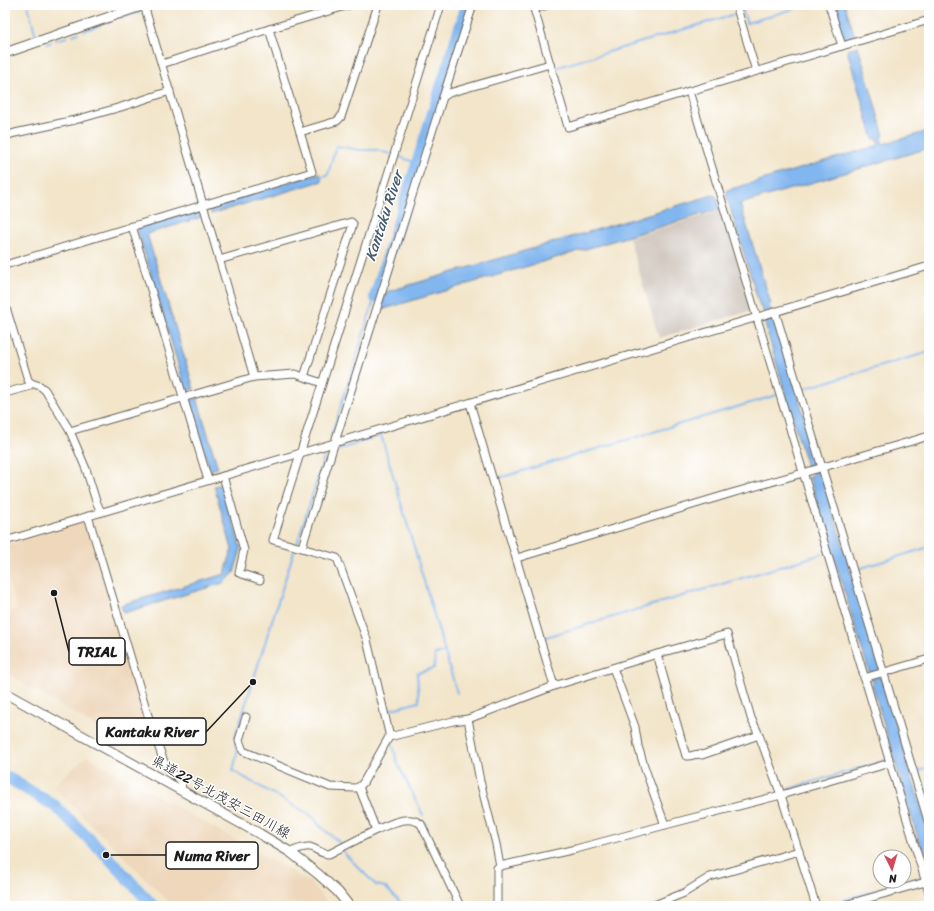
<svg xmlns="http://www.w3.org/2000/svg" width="934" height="911" viewBox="0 0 934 911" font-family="Sriracha,'Klee One',sans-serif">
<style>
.built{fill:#eed7bb}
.industrial{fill:#ccc2b9}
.water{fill:#81b6ef;stroke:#4e6986}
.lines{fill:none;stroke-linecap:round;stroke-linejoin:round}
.stream{stroke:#81b6ef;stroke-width:2}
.river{stroke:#81b6ef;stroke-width:12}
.minor-casing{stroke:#676259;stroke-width:9}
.major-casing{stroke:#676259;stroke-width:11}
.minor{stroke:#fff;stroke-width:7}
.major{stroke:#fff;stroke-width:9}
.labels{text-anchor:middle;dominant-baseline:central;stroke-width:3;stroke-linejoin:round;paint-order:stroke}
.street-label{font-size:14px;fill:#1c1c1c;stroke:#fff}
.water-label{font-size:15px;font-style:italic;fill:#445a70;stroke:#fff}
.leader{fill:none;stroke:#1c1c1c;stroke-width:1.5}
.callout-dot{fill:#1c1c1c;stroke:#fff;stroke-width:1.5}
.callout{fill:#fff;stroke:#1c1c1c;stroke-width:1.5}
.callout-label{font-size:15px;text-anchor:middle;font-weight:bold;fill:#1c1c1c}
</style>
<rect width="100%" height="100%" fill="#fff"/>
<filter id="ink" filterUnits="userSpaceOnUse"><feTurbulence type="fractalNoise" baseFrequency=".025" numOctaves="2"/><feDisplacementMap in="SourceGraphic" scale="8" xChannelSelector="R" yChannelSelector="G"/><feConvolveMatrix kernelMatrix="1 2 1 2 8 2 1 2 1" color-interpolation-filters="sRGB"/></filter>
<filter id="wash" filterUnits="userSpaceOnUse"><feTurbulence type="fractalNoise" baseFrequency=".012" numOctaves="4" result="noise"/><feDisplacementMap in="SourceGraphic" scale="16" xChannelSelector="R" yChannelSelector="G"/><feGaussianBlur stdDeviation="0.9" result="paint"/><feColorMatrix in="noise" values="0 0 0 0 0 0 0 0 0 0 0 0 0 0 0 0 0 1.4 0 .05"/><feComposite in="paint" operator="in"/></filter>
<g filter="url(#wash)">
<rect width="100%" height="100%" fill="#f2e5ca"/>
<g class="built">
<polygon points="86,521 151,731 119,740 29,687 5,671 5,613 17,609 5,570 5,546"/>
<polygon points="87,756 310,882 330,906 173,906 53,786"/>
</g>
<polygon class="industrial" points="723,210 753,310 659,338 629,238"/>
<g class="water">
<polygon points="833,5 845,5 855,37 844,40"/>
<polygon points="858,46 884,136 881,137 883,144 929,131 929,148 740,204 771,304 769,305 773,318 775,318 818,463 815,464 818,473 821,472 880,669 877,670 879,678 882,678 929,834 929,875 871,681 875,680 872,671 869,672 809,476 813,475 810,466 807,467 764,321 766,321 762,307 760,307 726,194 728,190 879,145 877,138 873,139 847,50"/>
<polygon points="319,173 322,181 211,214 209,207"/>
<polygon points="713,195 717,197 720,209 384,309 382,303 386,292"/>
<polygon points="200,209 202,217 147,234 194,389 186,391 137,228"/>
<polygon points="197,398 218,468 210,470 189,400"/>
<polygon points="222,484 241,549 234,573 223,583 124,613 121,605 225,574 232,549 214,486"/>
</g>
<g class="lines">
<g class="stream">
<polyline points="28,5 36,37"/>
<polyline points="740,5 747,23 806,5"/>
<polyline points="121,18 139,12"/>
<polyline points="108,23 111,21"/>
<polyline points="84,31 100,25"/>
<polyline points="73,35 78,33"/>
<polyline points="56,40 67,37"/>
<polyline points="47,44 51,42"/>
<polyline points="555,68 735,14"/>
<polyline points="397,156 417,163"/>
<polyline points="319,178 328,174 336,146 360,150 377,150 390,154"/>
<polyline points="803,389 929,352"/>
<polyline points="331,437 375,297"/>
<polyline points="338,450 381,435 457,693"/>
<polyline points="499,478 777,395"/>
<polyline points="297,544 326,451"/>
<polyline points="295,548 235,738 235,741 237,754 233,771 312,816 320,826 339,842 345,854 376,885 385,887 404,906"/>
<polyline points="858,569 929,547"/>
<polyline points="546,637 822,554"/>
<polyline points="391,728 388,710 419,702 417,673 434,668 435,654 445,652"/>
<polyline points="392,742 397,762 423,815"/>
<polyline points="919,771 929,768"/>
<polyline points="785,790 887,760"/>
<polyline points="425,822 427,830"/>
<polyline points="457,891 461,899"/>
<polyline points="823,906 919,878"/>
</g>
<g class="river">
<polyline points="375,297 467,5"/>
<polyline points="5,776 55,806 106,855 153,906"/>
</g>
</g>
</g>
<g filter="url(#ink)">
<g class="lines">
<g class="minor-casing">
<g id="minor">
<polyline points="144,5 254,377"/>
<polyline points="533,5 568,127 842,46 929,20"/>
<polyline points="736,5 756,71"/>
<polyline points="829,5 842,46"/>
<polyline points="534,9 547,5"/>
<polyline points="269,29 300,132"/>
<polyline points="162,64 269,29 349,5"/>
<polyline points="689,91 929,893"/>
<polyline points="443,97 473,5"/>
<polyline points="5,136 15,133 75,120 121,107 170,91"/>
<polyline points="132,226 208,480"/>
<polyline points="219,260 351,222 353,224 304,377"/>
<polyline points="5,265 312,172 300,132 337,121 341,117 378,5"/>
<polyline points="5,304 28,380 31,383 40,386 45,390 70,431 86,469 96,501 101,512"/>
<polyline points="775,311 929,824"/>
<polyline points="5,393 27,387 30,385 31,383"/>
<polyline points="470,403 554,686"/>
<polyline points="70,431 254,377 295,374 322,383"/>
<polyline points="223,476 244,550 239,573 260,580"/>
<polyline points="88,516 150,722 164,762 170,771 182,782 181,790"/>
<polyline points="5,541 929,266"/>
<polyline points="302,547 443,97 449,93 550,64"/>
<polyline points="517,558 732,493 803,473 929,436"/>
<path d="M657,654l29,102c7,1 10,-4 16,-1l57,-20"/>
<polyline points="613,668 635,727 638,746 645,769 665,825"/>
<polyline points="864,678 929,659"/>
<polyline points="246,717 239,740 243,751 330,787 355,788 359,787"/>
<polyline points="468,719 480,781 496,844 500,866 497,868 497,906"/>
<polyline points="389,737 453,721 468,719 554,686 657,654 727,634 751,718 759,735 781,795 816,906"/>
<path d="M376,830c15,-6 31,-16 45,-6l39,82"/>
<path d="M290,852c6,-2 14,-6 20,-5 7,2 11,7 19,7l47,-24 -17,-43 4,-4 26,-46v-4l-22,-93 -30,-82 -64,-18 168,-535"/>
<polyline points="500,866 576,849 665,825 781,795 890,763"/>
<polyline points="652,906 684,893 710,877 717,875 799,851"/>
<polyline points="841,906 929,881"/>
</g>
</g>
<g class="major-casing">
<g id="major">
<polyline points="5,53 144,5"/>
<polyline points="5,693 260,834 290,852 318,874 338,892 349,906"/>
</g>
</g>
<use href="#minor" class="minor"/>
<use href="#major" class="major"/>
</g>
</g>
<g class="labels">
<g class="street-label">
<text transform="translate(221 797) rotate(29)">県道22号北茂安三田川線</text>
</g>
<g class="water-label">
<text transform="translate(384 216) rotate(-72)">Kantaku River</text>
</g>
</g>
<path class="leader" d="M54 593L69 652M253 682L206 732M106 855L166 855"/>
<g class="callout-dot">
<circle cx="54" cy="593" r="4"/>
<circle cx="253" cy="682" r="4"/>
<circle cx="106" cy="855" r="4"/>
</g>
<g class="callout">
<rect x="69" y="638" width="56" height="27" rx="4"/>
<rect x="97" y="718" width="109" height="27" rx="4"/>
<rect x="166" y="842" width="92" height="27" rx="4"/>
</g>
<g class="callout-label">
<text x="97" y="657">TRIAL</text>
<text x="152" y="737">Kantaku River</text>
<text x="212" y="861">Numa River</text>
</g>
<rect width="934" height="911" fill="none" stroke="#fff" stroke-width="20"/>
<g transform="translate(892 869) rotate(175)"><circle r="19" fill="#ffffff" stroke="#a4a4a4"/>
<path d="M0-3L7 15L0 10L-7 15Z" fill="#d1495b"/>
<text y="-6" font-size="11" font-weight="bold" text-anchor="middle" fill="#1c1c1c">N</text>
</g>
</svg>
